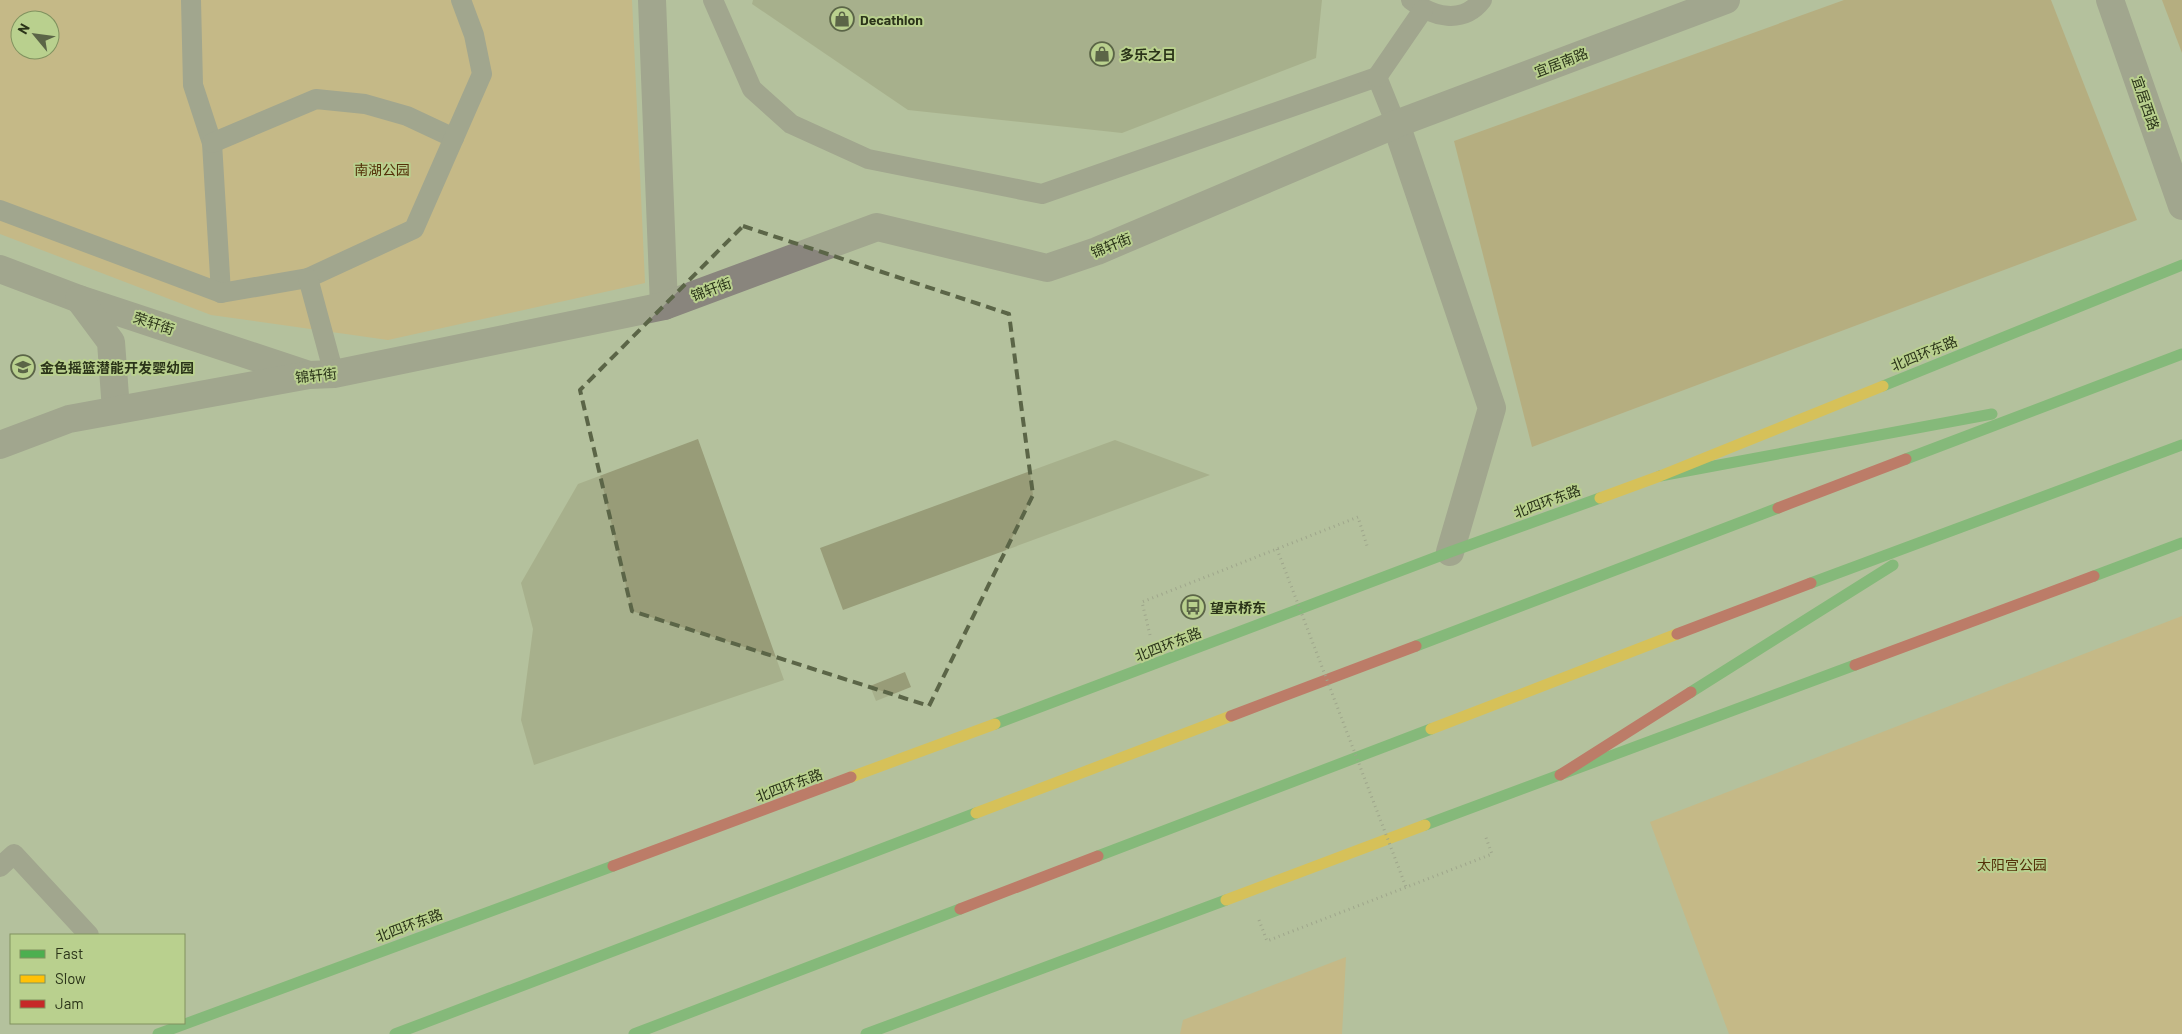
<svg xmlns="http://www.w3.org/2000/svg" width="2182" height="1034" viewBox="0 0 2182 1034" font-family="Barlow,'Noto Sans SC',sans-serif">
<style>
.green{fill:#d9af6d;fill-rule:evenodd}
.forest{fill:#b7975e}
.building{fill:#989c78}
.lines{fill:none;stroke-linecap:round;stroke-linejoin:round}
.path{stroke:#848577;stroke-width:3;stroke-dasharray:1 4;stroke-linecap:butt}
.lane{stroke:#89857d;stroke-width:20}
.street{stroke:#89857d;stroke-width:28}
.fast{stroke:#4caf50;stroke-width:11}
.slow{stroke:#ffc107;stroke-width:11}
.jam{stroke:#c62828;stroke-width:11}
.path-bridge{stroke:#848577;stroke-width:3;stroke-dasharray:1 4;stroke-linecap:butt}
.marked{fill:none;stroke:#5b6547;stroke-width:4;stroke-dasharray:10 6;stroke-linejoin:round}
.labels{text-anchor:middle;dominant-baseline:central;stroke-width:4;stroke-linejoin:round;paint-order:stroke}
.poi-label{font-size:14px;font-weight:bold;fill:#2b3419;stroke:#b9d08e;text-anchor:start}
.street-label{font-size:14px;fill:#2b3419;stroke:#b9d08e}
.park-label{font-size:14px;fill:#543109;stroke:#b9d08e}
</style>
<rect width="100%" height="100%" fill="#b4c19d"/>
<g class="green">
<path d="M0,0h632l13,283 -257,57 -177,-25 -211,-81zM20,20h30v30h-30z"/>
<polygon points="2182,616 2182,1034 1729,1034 1650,822"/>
<polygon points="1346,957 1342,1034 1180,1034 1183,1020"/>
</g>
<g class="forest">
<polygon points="1844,0 2051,0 2137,220 1532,447 1454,141"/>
<polygon points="2162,0 2182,0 2182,53"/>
</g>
<g class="building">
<polygon points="753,0 1322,0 1316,58 1122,133 908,110 752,4"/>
<polygon points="698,439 784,680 534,765 521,720 533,629 521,583 578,484"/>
<polygon points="1115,440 1210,475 843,610 820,548"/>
<polygon points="905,672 911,687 876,701 870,686"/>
</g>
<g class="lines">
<g class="path">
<polyline points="1150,635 1142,602 1358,517 1368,549"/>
<polyline points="1259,920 1267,941 1492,854 1485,835"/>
</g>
<g class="lane">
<polyline points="191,0 193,85 212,143 221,293"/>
<polyline points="713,0 752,89 791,124 868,159 1042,194 1377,77 1396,124"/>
<path d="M1411,0c21,17 52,25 71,0"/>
<polyline points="1377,77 1423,10"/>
<polyline points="212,143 316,99 365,104 407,116 454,138"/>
<polyline points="0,210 221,293 308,278 414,229 482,74 474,35 461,0"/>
<polyline points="308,278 334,374"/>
<polyline points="0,867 14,854 89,935"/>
</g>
<g class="street">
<polyline points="652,0 664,306"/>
<polyline points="2110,0 2182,206"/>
<polyline points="1396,124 1492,408 1450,552"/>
<polyline points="0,269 79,299 306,374"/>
<polyline points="79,299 111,342 116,410"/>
<polyline points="0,445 69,419 309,375 334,374 664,306 877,227 1047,268 1097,251 1396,124 1726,0"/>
</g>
<g class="fast">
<polyline points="1883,386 2182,265"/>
<polyline points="1906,459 2182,354"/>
<polyline points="1660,476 1992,414"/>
<polyline points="2094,576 2182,543"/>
<polyline points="1811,583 2182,445"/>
<polyline points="1416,646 1778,508"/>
<polyline points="1691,692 1893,565"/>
<polyline points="995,724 1450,552 1600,498"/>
<polyline points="1425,825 1855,665"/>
<polyline points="1098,856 1431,729"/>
<polyline points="158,1034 613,866"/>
<polyline points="395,1034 976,813"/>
<polyline points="634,1034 960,909"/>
<polyline points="866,1034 1226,900"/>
</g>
<g class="slow">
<polyline points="1600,498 1660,476 1883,386"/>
<polyline points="1431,729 1677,634"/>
<polyline points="851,777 995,724"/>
<polyline points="976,813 1231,716"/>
<polyline points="1226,900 1425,825"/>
</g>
<g class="jam">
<polyline points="1778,508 1906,459"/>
<polyline points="1677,634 1811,583"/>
<polyline points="1855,665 2094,576"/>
<polyline points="1231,716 1416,646"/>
<polyline points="1560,775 1691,692"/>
<polyline points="613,866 851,777"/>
<polyline points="960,909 1098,856"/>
</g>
<polyline class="path-bridge" points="1277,549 1406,887"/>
</g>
<path d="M0 0H2182V1034H0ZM743,226l266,88 24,181 -104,211 -297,-95 -52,-221z" fill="#b4c19d" fill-opacity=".55" fill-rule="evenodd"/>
<path class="marked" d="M743,226l266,88 24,181 -104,211 -297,-95 -52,-221z"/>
<defs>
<g id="shop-ring" transform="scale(1.25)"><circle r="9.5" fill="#b9d08e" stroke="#5b6547" stroke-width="1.5"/><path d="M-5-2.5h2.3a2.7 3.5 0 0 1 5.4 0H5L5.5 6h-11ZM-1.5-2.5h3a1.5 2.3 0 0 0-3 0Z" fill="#5b6547"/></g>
<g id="school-ring" transform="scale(1.25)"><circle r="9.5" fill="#b9d08e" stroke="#5b6547" stroke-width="1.5"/><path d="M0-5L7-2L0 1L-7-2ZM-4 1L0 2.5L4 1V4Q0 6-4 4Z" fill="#5b6547"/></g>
<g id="bus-ring" transform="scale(1.25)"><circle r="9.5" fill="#b9d08e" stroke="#5b6547" stroke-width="1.5"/><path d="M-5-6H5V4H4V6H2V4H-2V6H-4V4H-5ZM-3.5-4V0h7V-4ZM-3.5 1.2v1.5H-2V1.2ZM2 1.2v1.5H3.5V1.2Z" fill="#5b6547"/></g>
</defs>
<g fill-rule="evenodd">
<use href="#shop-ring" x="842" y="19"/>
<use href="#shop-ring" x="1102" y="54"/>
<use href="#school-ring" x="23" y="367"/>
<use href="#bus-ring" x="1193" y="607"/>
</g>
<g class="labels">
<g class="poi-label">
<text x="860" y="19">Decathlon</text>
<text x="1120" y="54">多乐之日</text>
<text x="40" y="367">金色摇篮潜能开发婴幼园</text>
<text x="1210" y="607">望京桥东</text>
</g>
<g class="street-label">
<text transform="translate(1561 62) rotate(-21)">宜居南路</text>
<text transform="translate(2146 103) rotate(71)">宜居西路</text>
<text transform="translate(1111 245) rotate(-22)">锦轩街</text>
<text transform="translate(711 289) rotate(-20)">锦轩街</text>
<text transform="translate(154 323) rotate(18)">荣轩街</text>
<text transform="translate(1924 353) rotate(-22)">北四环东路</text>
<text transform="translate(316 375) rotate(-6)">锦轩街</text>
<text transform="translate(1547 501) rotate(-20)">北四环东路</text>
<text transform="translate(1168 644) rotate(-21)">北四环东路</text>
<text transform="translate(789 785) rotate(-20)">北四环东路</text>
<text transform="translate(409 925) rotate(-20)">北四环东路</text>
</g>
<g class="park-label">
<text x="382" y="169">南湖公园</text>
<text x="2012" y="864">太阳宫公园</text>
</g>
</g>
<rect x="10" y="934" width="175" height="90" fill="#b9d08e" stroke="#80925f"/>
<rect x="20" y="950" width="25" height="8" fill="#4caf50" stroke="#80925f"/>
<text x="55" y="959" font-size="15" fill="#2b3419">Fast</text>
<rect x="20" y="975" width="25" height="8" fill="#ffc107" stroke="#80925f"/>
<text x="55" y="984" font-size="15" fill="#2b3419">Slow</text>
<rect x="20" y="1000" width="25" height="8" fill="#c62828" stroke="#80925f"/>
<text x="55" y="1009" font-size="15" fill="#2b3419">Jam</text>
<g transform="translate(35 35) rotate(299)"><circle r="24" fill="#b9d08e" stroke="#80925f"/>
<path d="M0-4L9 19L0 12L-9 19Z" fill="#5b6547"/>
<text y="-8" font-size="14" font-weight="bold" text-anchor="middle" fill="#2b3419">N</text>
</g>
</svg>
